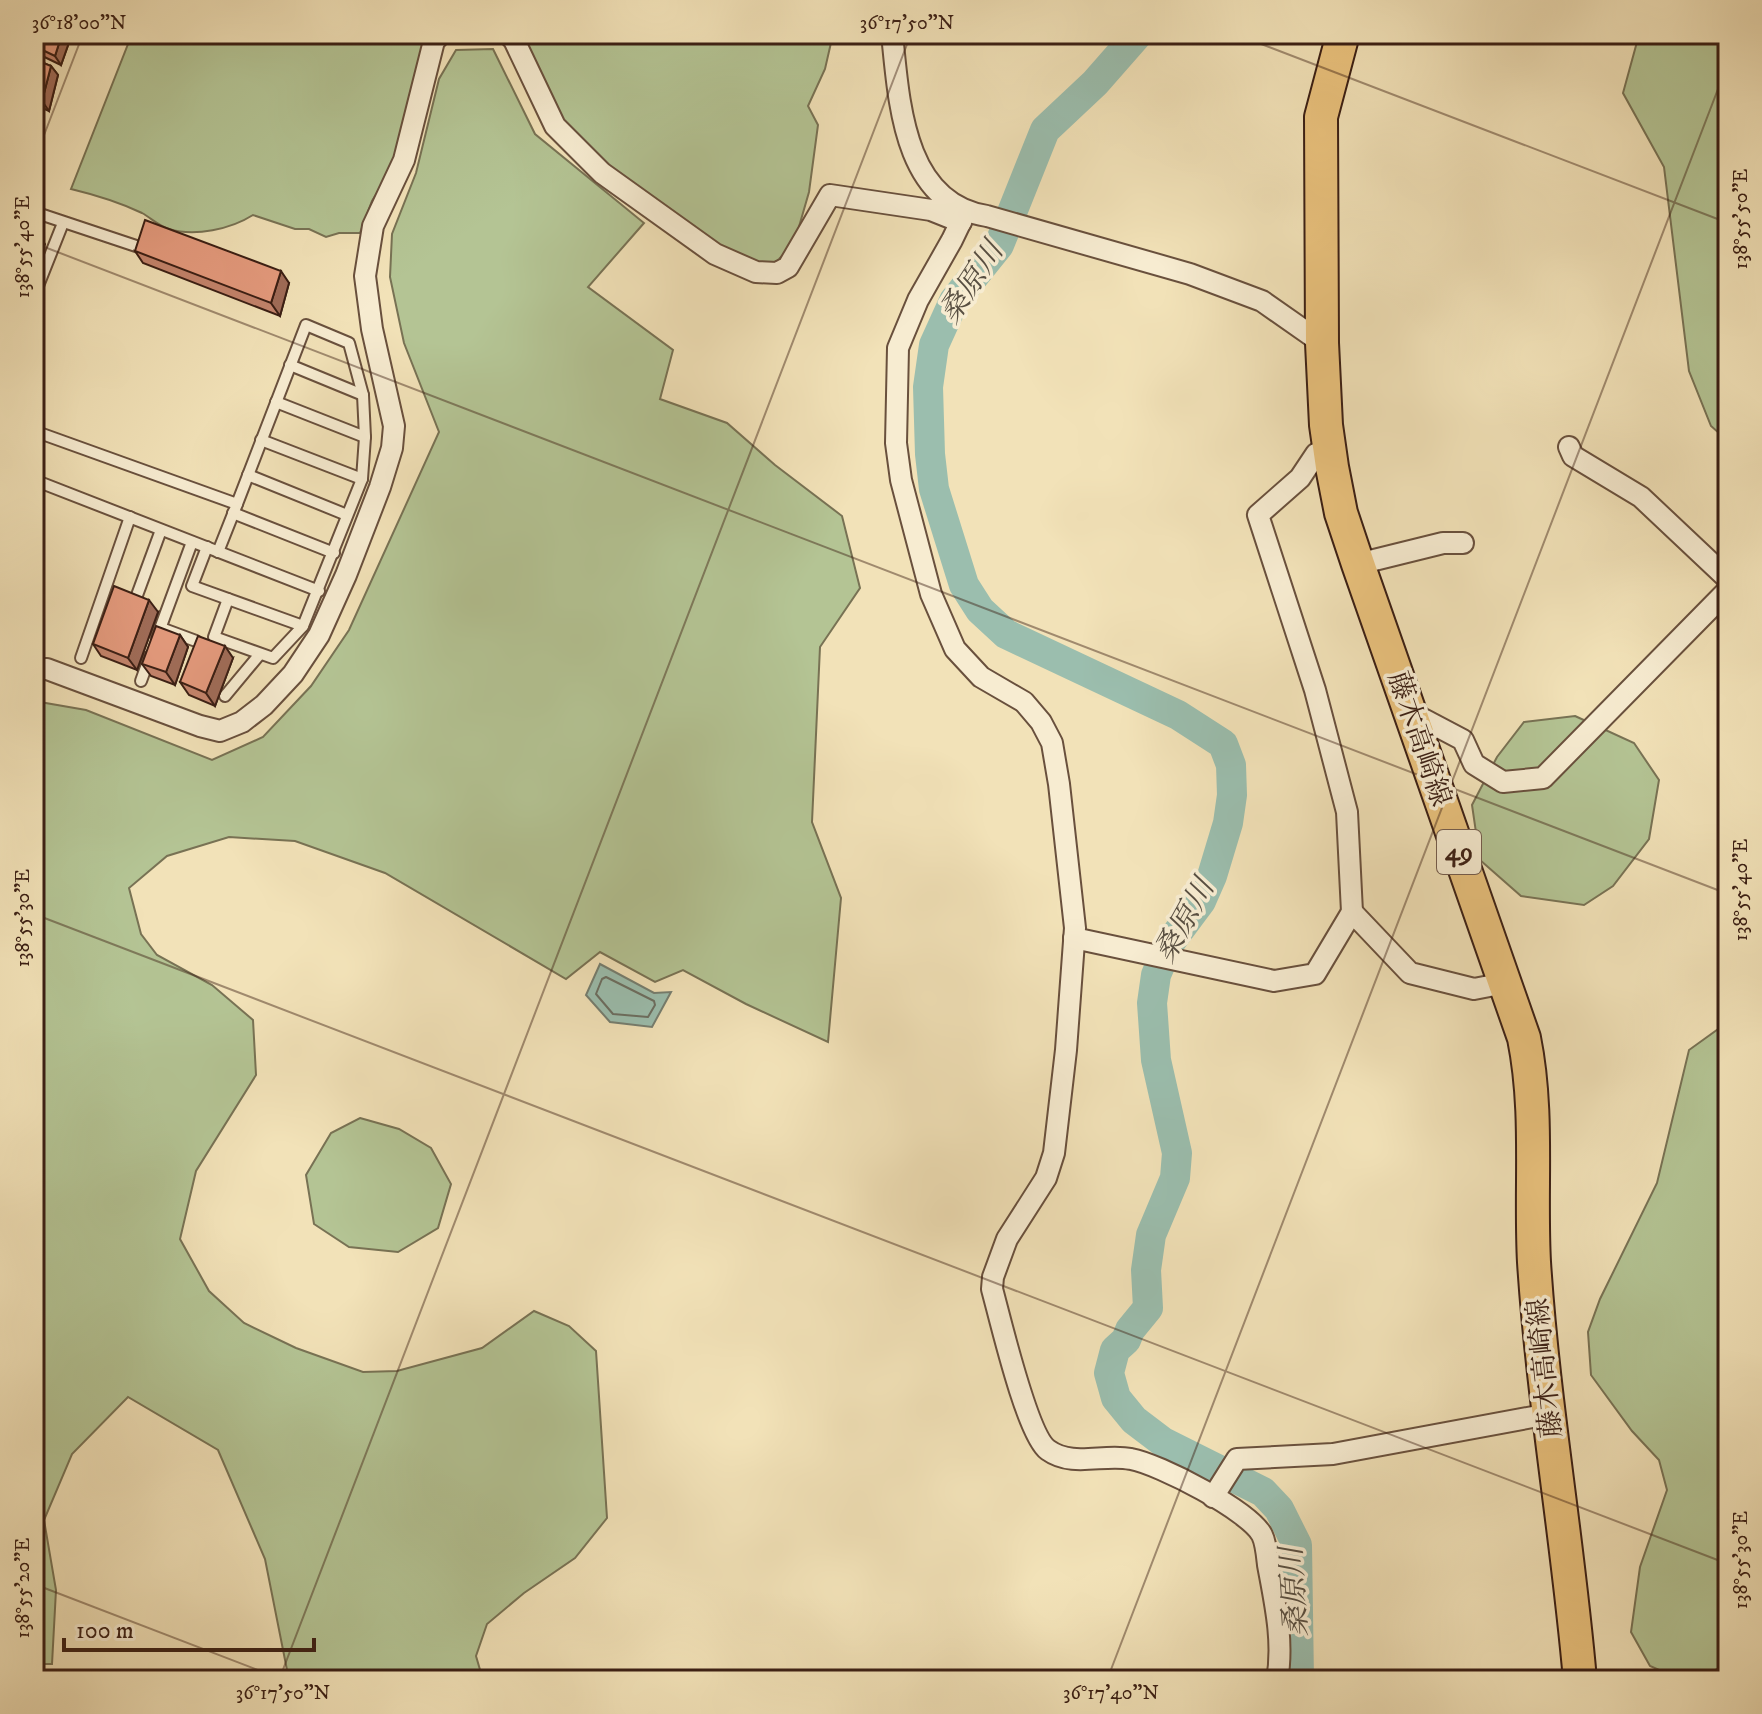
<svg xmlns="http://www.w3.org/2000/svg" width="1762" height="1714" viewBox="0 0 1762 1714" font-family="'IM FELL DW Pica','Noto Serif JP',serif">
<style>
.green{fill:#b4c494;stroke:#787254;stroke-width:2}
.water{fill:#9bbeae;stroke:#757e70;stroke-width:2}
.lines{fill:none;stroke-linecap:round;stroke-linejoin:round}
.shore{stroke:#6b6e61;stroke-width:2}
.river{stroke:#9bbeae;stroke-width:30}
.lane-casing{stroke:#69503d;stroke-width:14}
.street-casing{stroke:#69503d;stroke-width:24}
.primary-casing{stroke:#3b1f14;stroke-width:36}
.lane{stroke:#f7ecd1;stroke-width:10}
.street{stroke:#f7ecd1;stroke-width:20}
.primary{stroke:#e9c17c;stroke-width:32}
.wall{fill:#c4846c;stroke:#3b1f14;stroke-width:2}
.shaded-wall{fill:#a06c58;stroke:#3b1f14;stroke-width:2}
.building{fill:#e49a7d;stroke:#3b1f14;stroke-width:2}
.ticks{fill:none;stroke:#3b1f14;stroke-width:2;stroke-opacity:0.45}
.labels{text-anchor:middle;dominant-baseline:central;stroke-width:7;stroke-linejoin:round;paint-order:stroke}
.shield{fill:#f7ecd1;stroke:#735c4d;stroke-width:2}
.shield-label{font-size:26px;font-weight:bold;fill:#3b1f14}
.street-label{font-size:28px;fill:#3b1f14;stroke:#f7ecd1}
.water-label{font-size:30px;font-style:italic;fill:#584f42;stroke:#f7ecd1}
.neatline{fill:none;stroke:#3b1f14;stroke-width:3}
.ticks-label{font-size:20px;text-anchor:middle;fill:#3b1f14}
</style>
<rect width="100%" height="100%" fill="#f2e2b8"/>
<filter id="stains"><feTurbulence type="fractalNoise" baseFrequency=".0025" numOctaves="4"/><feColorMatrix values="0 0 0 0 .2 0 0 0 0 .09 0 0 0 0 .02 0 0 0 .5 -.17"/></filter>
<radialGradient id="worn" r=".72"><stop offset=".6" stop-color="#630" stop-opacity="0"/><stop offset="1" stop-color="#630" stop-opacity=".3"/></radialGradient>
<g class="green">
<path d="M132,34h302l-37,127 -25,40 -12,32h-21l-13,4 -17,-8h-14l-42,-14c-22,14 -58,22 -84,14 -10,-3 -18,-11 -27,-16 -23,-11 -46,-18 -71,-24z"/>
<polygon points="520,34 833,34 825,69 808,106 818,125 809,192 794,244 773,265 753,263 716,246 607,165 563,124"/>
<polygon points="1654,34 1693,34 1728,39 1728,441 1711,426 1689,371 1664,167 1623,93 1637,42"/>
<polygon points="493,49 535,134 644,223 588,287 673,350 660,399 727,423 775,465 842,516 860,588 820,647 812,822 841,898 828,1042 746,1004 683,970 655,982 600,952 566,979 385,873 295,841 229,837 167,856 129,888 141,934 157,955 212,985 253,1020 256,1075 196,1171 180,1239 209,1291 244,1323 296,1348 363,1372 397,1371 482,1348 534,1311 569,1326 596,1351 607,1518 575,1558 524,1593 487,1624 476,1656 483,1680 289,1680 265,1559 218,1450 128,1397 72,1454 44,1520 56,1590 52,1664 34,1664 34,701 86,710 212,760 263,737 311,686 349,630 439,432 404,343 390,277 392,234 416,173 439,79 456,50"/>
<polygon points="1575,716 1634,743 1659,780 1649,839 1613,886 1584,905 1521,896 1480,860 1472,805 1497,757 1524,722"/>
<polygon points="1728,1022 1728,1662 1699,1680 1682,1680 1650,1666 1631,1632 1640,1567 1667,1490 1659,1460 1632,1431 1591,1375 1588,1332 1600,1299 1657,1183 1689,1050"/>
<polygon points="360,1118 399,1129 431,1148 451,1184 438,1228 398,1252 349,1247 314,1224 306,1175 331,1133"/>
</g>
<polygon class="water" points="600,964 654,993 671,992 652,1027 610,1022 586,995"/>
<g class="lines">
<polygon class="shore" points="606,977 654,1001 655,1005 648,1017 613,1014 596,994 602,979"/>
<polyline class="river" points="1138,34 1095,83 1045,130 999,245 954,301 934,345 928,387 930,454 934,489 964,585 980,610 1006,634 1178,715 1223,744 1231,765 1232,795 1228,823 1212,876 1201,901 1169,944 1156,975 1152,1003 1156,1060 1177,1153 1175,1178 1151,1235 1146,1270 1148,1308 1130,1330 1126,1340 1115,1350 1109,1373 1116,1398 1134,1420 1163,1442 1263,1492 1279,1509 1297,1545 1299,1680"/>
<g class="lane-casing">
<g id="lane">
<polyline points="34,212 142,248"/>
<polyline points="34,296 63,223"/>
<polyline points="290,365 363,395"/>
<polyline points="276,402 365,437"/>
<polyline points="34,431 237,504 218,552"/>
<polyline points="261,440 362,479"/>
<polyline points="248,475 347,515"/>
<polyline points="34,480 319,591"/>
<polyline points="233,513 334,553"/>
<polyline points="207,547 192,586 303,626 362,479 365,437 363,395 349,343 306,325 237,504"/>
<polyline points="136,598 161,530"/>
<polyline points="228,599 214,637 273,658 303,626"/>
<polyline points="161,628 196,641"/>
<polyline points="157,637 192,542"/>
<polyline points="81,658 130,517"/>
<polyline points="141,681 150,656"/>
<polyline points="225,696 260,654"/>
</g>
</g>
<g class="street-casing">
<g id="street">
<polyline points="508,34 514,40 555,126 602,173 715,254 756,272 777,273 788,267 830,195 931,210 961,222"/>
<path d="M892,34c7,67 11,169 95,182l203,58 72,27 60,42"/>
<path d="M965,213l-13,27 -34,60 -20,48 -2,95 5,37 30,114 24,55 26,28 43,25 17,20 11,21 7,41 16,144 -9,122 -12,103 -8,25 -39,61 -14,38 -1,12c8,29 35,146 56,161 25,18 56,3 83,9 28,5 119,52 131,76 4,8 5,21 6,30 7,38 16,77 9,115"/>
<polyline points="1569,447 1573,456 1641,497 1728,579"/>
<polyline points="1330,454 1316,454 1300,478 1258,515 1315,690 1347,812 1352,912"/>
<polyline points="1358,564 1443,543 1463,543"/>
<polyline points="34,669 47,669 200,726 220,731 242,722 264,705 293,674 319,635 346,575 380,487 392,448 394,426 372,329 365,276 373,226 404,160 434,41 441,34"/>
<polyline points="1408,711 1463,740 1474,764 1503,782 1543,778 1728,590"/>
<polyline points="1074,938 1274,981 1315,974 1352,912 1410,973 1474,989 1505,983"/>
<polyline points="1213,1497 1237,1459 1333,1454 1549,1414"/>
</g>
</g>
<g class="primary-casing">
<path id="primary" d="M1343,34l-22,83 1,226 4,82 6,42 9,46 17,51 166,474c15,74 6,149 10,224 9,140 34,278 46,418"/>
</g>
<use href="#lane" class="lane"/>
<use href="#street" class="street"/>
<use href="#primary" class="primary"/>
</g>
<g class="wall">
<polygon points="34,34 72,34 61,65 34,52"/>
<polygon points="34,59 51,66 58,75 49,111 34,104"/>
<polygon points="135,251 289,283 280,316 143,263"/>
<polygon points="158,612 137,670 101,656 93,644"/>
<polygon points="180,635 188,647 175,685 151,676 142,664"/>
<polygon points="233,658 215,706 189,695 180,682"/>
</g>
<g class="shaded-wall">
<polygon points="62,34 72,34 61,65 55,56"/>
<polygon points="51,66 58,75 49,111 42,101"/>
<polygon points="37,232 45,244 34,272 34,238"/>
<polygon points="281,271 289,283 280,316 271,303"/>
<polygon points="149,600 158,612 137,670 128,658"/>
<polygon points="180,635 188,647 175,685 166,672"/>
<polygon points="225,646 233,658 215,706 206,693"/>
</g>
<g class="building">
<polygon points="34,34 62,34 55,56 34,46"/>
<polygon points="34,59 51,66 42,101 34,98"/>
<polygon points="145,220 281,271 271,303 135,251"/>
<polygon points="114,586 149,600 128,658 93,644"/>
<polygon points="156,626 180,635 166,672 142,664"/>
<polygon points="198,636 225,646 206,693 180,682"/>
</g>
<path class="ticks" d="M1235,34l493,189M34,161l49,-127M34,243l1694,651M34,914l1694,650M34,1584l250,96M279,1680l632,-1646M1107,1680l621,-1617"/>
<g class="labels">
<rect class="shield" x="1437" y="830" width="44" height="44" rx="6"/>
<g class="shield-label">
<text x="1459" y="852">49</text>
</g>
<g class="street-label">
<text transform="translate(1419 739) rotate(71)">藤木高崎線</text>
<text transform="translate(1545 1368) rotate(-96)">藤木高崎線</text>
</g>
<g class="water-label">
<text transform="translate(972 283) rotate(-57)">桑原川</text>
<text transform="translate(1185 921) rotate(-61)">桑原川</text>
<text transform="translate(1295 1592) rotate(-94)">桑原川</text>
</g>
</g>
<rect width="1762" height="1714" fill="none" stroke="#f2e2b8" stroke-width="88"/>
<path d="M64 1638v12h250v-12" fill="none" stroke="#3b1f14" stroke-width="4"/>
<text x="76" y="1638" font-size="24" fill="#3b1f14" stroke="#f7ecd1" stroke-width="6" paint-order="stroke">100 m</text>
<rect x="44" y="44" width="1674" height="1626" class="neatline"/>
<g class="ticks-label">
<text x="79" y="29">36°18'00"N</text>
<text x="907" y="29">36°17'50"N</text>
<text transform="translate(1740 219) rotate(-90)" y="7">138°55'50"E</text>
<text transform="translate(22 247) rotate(-90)" y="7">138°55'40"E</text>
<text transform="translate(1740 890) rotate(-90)" y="7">138°55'40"E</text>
<text transform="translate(22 918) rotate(-90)" y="7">138°55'30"E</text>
<text transform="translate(1740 1560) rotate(-90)" y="7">138°55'30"E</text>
<text transform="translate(22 1588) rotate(-90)" y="7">138°55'20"E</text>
<text x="283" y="1699">36°17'50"N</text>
<text x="1111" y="1699">36°17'40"N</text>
</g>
<rect width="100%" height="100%" filter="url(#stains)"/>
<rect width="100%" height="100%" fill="url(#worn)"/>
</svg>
